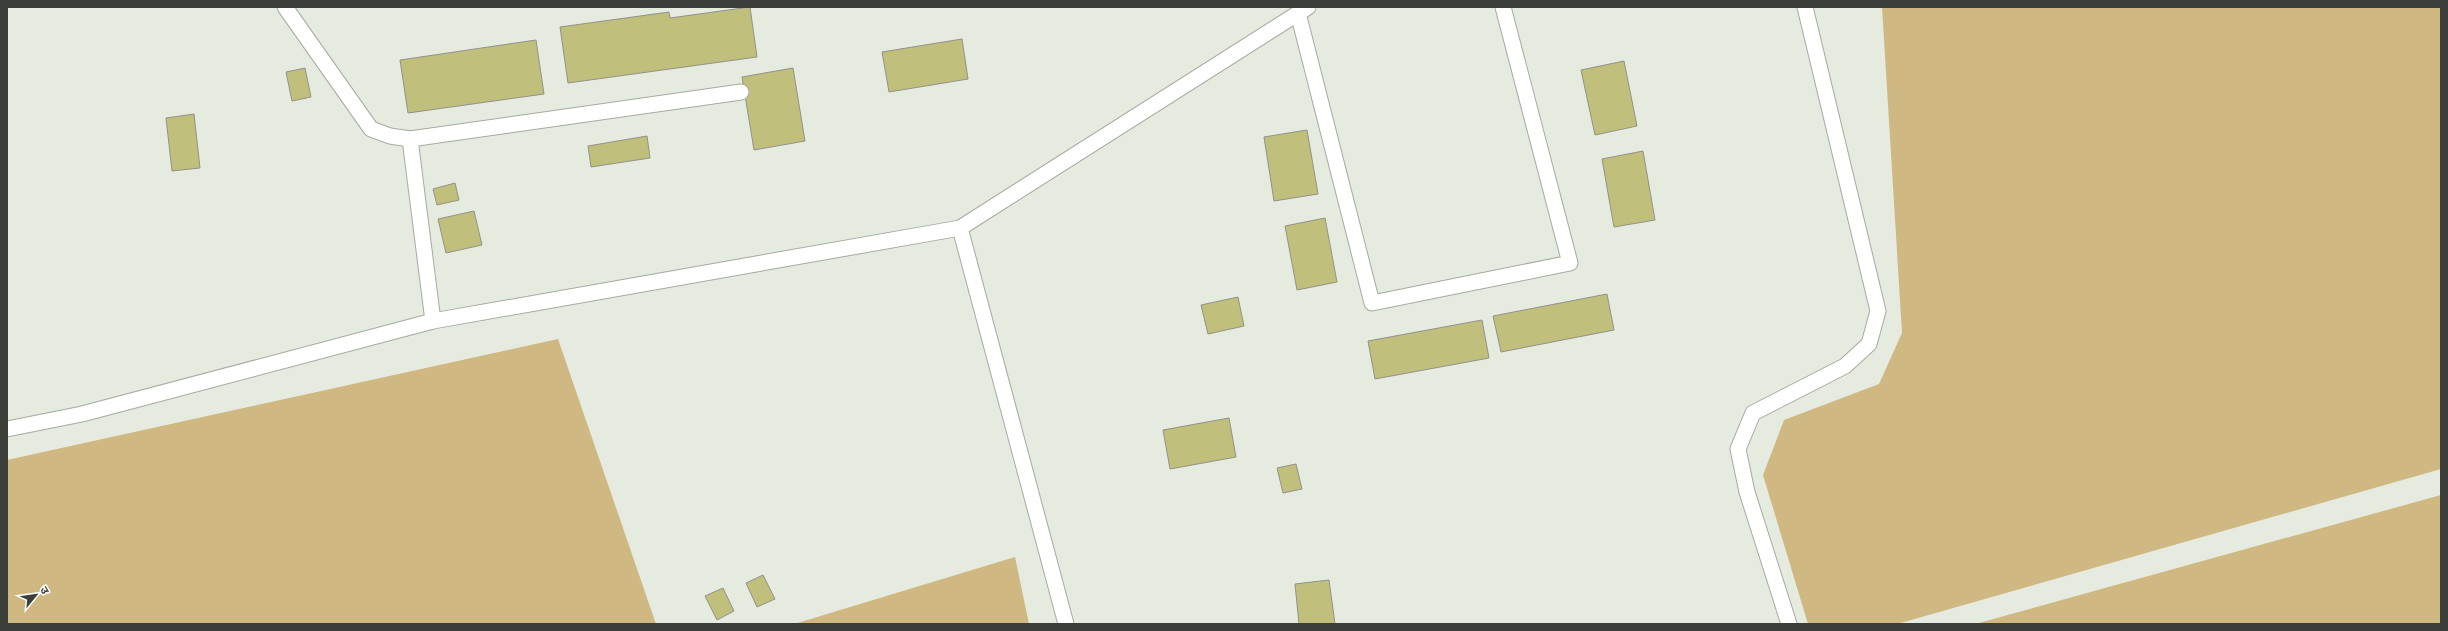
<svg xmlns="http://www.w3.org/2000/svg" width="2448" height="631" viewBox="0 0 2448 631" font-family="Spectral,'Noto Sans Devanagari',serif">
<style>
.green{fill:#cfb881}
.building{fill:#c1bf7c;stroke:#929288}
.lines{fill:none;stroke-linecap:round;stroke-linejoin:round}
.lane-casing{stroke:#a6aaa1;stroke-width:17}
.lane{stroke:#fff;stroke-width:15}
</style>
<rect width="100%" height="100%" fill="#e6ebe0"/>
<g class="green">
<polygon points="1882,7 2441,7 2441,469 1897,624 1808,624 1763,475 1784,420 1879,384 1902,333"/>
<polygon points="558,339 656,624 7,624 7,460"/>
<polygon points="2441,495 2441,624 1975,624"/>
<polygon points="1015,557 1029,624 794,624"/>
</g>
<g class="building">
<polygon points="750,7 757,57 568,83 560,27 669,12 670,18"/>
<polygon points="962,39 968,79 889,92 882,52"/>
<polygon points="536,40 544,94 408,113 400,60"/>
<polygon points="1624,61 1637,126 1595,135 1581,70"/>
<polygon points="305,68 311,97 292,101 286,72"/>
<polygon points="793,68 805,141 754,150 742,77"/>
<polygon points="194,114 200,168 172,171 166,118"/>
<polygon points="1307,130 1318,194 1274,201 1264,137"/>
<polygon points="647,136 650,158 591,167 588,146"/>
<polygon points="1643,151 1655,220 1614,227 1602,159"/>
<polygon points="455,183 459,200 437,205 433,189"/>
<polygon points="474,211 482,245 446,253 438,219"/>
<polygon points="1325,218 1337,282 1297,290 1285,226"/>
<polygon points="1607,294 1614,330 1501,352 1493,316"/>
<polygon points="1238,297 1244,326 1208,334 1201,305"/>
<polygon points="1482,320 1489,358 1375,379 1368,341"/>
<polygon points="1229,418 1236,457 1170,469 1163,430"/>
<polygon points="1296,464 1302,489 1283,493 1277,468"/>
<polygon points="763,575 775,599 757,607 746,583"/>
<polygon points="1329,580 1335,624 1299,624 1295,584"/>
<polygon points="723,588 734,611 717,620 705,596"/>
</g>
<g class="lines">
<g class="lane-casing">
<g id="lane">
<polyline points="285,7 371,129 390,136 410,139 741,92"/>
<polyline points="1298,13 1372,303 1570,263 1503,7"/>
<polyline points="410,139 433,321"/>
<polyline points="960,228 1066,624"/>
<polyline points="7,429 82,414 433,321 960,228 1308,7"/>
<polyline points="1789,624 1747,492 1738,449 1753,413 1845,366 1869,344 1878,311 1805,7"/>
</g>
</g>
<use href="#lane" class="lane"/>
</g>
<rect width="2448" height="631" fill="none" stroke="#3c3e39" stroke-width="16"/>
<g transform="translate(36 595) rotate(61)" stroke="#ffffff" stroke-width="3" paint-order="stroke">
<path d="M0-3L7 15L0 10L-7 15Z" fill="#3c3e39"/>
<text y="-6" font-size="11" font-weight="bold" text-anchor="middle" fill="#3c3e39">उ</text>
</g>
</svg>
